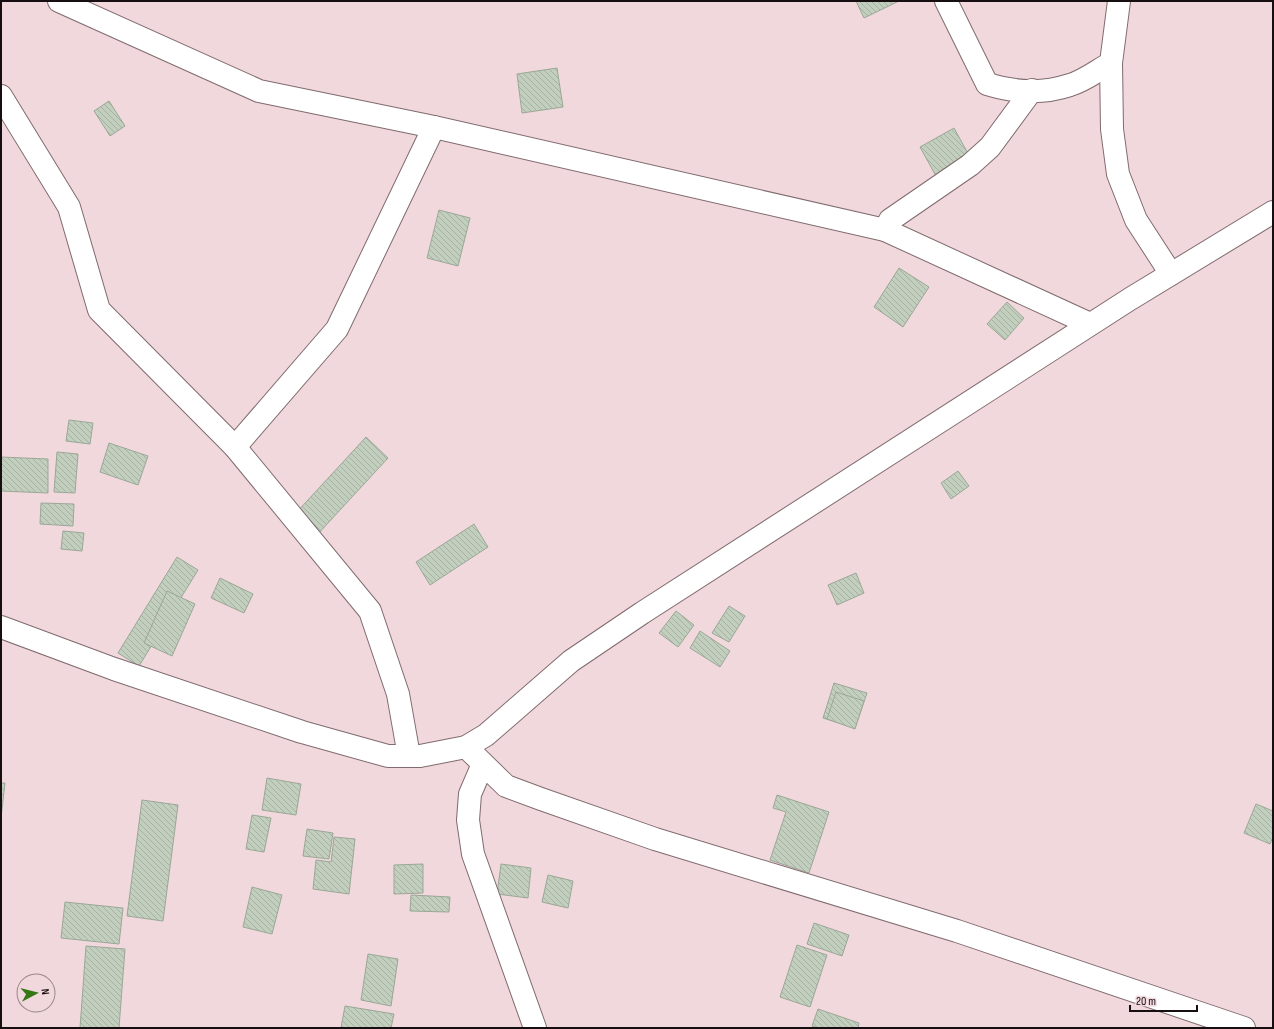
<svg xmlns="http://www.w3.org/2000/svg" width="1274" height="1029" viewBox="0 0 1274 1029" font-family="'Sofia Sans Condensed',sans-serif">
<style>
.building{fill:url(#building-back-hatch);stroke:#9ba797}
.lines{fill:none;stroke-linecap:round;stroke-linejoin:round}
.street-casing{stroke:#806b6e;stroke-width:24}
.street{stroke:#fff;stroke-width:22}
</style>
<defs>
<pattern id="building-back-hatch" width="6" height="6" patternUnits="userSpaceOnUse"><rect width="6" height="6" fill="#c2cfbe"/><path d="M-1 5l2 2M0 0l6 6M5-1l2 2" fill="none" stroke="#a6b1a2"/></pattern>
</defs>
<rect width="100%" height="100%" fill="#f0d8dc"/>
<g class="building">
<polygon points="856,1 899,1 864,18"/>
<polygon points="557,68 563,107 522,113 517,74"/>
<polygon points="109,101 125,126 110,136 94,111"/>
<polygon points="954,128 971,159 937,178 920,147"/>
<polygon points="439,210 470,218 458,266 427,258"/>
<polygon points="899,268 929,287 903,327 874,307"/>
<polygon points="1007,302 1024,318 1005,340 987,324"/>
<polygon points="69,420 93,423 90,444 66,441"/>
<polygon points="366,437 388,458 317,535 295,514"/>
<polygon points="109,443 148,456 138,485 100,472"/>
<polygon points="57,452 78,454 75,493 54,492"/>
<polygon points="1,457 48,459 48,493 1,491"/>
<polygon points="958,471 969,486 951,499 941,483"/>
<polygon points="41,503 74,504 73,526 40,524"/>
<polygon points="474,524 488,547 430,585 416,562"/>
<polygon points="63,531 84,533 82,551 61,549"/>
<polygon points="177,557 198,570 139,666 118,653"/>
<polygon points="856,573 864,593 837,605 828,585"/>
<polygon points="220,578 253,594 244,613 211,598"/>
<polygon points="167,591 195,604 172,656 144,643"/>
<polygon points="729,606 745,616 729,642 712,633"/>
<polygon points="676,611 694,625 678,647 659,633"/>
<polygon points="700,631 730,651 720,667 690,648"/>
<polygon points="834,683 867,693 855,728 823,718"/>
<polygon points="836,692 864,701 855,729 827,719"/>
<polygon points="267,778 301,784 296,815 262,810"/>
<polygon points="1,783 5,783 1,818"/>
<polygon points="777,795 829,812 809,873 770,860 786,812 773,808"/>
<polygon points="142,800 178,805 163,921 127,916"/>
<polygon points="1256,804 1273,811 1273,837 1270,844 1244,833"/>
<polygon points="252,815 271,818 264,852 246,849"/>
<polygon points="307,829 333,833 329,859 303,856"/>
<polygon points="334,837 355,839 349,894 313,889 316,860 331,862"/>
<polygon points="423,864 423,893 394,894 394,865"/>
<polygon points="501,864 531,868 528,898 497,894"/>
<polygon points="548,875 573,881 568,908 542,902"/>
<polygon points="252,887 282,895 272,934 243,927"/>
<polygon points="411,895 450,897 449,912 410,911"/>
<polygon points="65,902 123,908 119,944 61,938"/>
<polygon points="814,923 849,935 842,956 807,944"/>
<polygon points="797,945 827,955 810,1007 780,997"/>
<polygon points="86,946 125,949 119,1028 80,1028"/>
<polygon points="368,954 398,959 391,1006 361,1000"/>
<polygon points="345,1006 394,1014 391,1028 341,1028"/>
<polygon points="818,1009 859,1023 858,1028 818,1028 812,1026"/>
</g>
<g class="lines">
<g class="street-casing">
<g id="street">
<polyline points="59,1 259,91 434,127 885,230 1090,324"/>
<path d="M946,1l41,83c26,8 56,10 83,1 14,-4 28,-15 41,-22"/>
<polyline points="1119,1 1111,63 1112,129 1118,174 1136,220 1171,274"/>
<polyline points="1,96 69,207 99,310 235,447 370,611 398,694 409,756"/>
<polyline points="885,230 890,220 970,165 990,147 1032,90"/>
<polyline points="235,447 337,329 434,127"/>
<polyline points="1,627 114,669 302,732 388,756 420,756 466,747 486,735 571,661 642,613 1130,299 1273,212"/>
<polyline points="466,747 506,786 541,799 655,839 957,931 1244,1028"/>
<polyline points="483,764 470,794 468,820 473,854 535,1028"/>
</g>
</g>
<use href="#street" class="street"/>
</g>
<rect width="1274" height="1029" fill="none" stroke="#160e10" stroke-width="4"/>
<g transform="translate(36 993) rotate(83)"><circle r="19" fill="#f0d8dc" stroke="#99878a"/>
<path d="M0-3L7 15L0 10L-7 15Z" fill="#367715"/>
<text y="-6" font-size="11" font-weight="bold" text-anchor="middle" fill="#160e10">N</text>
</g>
<path d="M1130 1005v6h67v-6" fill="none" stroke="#160e10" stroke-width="2"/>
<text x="1136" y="1005" font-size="12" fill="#160e10" stroke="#f0d8dc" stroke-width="3" paint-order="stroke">20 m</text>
</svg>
